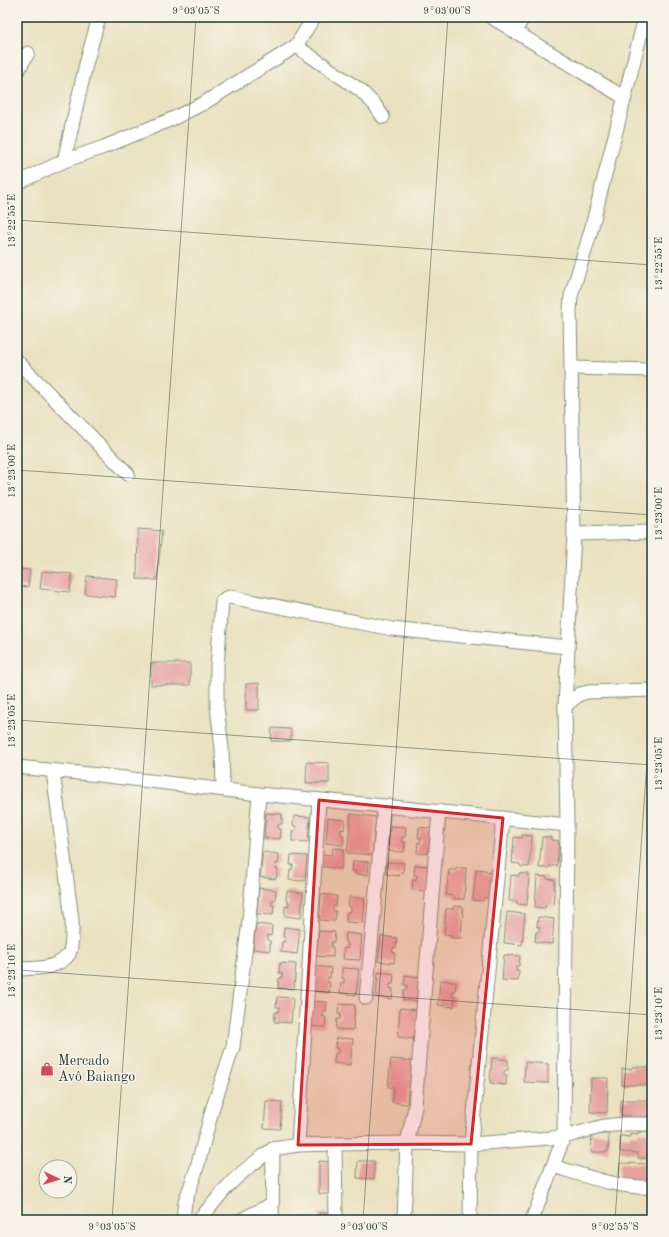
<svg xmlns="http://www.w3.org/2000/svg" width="669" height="1237" viewBox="0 0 669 1237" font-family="'Old Standard TT',serif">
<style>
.building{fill:#e6a19f}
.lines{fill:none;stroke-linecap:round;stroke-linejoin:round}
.minor-casing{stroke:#848f7a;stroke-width:15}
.minor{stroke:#fff;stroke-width:13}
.marked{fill:#d62828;fill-opacity:0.2;stroke:#d62828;stroke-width:3;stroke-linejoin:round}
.ticks{fill:none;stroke:#1f3d34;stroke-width:1;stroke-opacity:0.45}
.labels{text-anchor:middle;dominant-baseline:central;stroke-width:3;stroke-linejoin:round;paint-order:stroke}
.poi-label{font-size:14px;fill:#1f3d34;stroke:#f7f3e8;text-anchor:start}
.neatline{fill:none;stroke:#1f3d34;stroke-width:1.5}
.ticks-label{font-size:10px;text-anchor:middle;fill:#1f3d34}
</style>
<rect width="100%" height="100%" fill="#f7f3e8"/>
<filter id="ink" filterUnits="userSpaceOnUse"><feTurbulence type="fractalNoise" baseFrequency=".025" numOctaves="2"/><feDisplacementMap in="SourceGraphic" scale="8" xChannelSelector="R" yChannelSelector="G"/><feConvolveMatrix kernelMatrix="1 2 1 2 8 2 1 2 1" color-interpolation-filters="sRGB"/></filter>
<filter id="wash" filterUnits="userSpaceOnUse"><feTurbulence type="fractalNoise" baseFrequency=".012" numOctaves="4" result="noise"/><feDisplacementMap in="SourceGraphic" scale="16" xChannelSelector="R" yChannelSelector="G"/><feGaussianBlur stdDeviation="0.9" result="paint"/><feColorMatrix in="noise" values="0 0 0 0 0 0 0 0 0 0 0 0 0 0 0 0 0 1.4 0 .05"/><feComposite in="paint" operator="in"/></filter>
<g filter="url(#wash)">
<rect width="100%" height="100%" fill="#eae1c0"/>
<g id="blocks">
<g class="building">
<polygon points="138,529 162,531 157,580 137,579"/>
<polygon points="17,569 30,570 28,587 17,586"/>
<polygon points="42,571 72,574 70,592 40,589"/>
<polygon points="87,576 117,579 115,597 85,594"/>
<rect x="151" y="663" width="39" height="22"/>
<polygon points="259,683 259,710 246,710 246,684"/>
<polygon points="272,728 291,729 291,741 271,741"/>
<polygon points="307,762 329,763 329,783 306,783"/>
<polygon points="266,813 282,814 282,824 279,824 278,827 278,829 281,829 280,839 264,838"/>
<polygon points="351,814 376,817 372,855 347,853"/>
<polygon points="294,816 310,817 308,842 292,841 292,831 295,831 296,829 296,826 293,826"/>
<polygon points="328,818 345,820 344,830 341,829 341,834 343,835 343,845 326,843"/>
<polygon points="390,826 406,827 405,837 402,837 402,842 405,842 404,852 388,851"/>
<polygon points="419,827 435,829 433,854 417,853 418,842 420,843 421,838 418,838"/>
<polygon points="522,835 532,836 529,867 520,866 520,864 512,863 514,837 522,838"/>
<polygon points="542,837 551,837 551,840 559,841 557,866 549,866 549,868 539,868"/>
<polygon points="333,848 344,849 341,869 316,866 317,854 332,855"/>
<polygon points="263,852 279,854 278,864 275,864 274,868 278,869 276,879 260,877"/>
<polygon points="291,855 307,856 305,881 289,880 290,870 292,870 293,865 290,865"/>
<polygon points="353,861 369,862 368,875 355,874 355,871 352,871"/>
<polygon points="387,862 404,863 403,873 400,873 399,876 386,874"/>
<polygon points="415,865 431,866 428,891 412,890 413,880 416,880 417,875 414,875"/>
<polygon points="457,868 466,868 464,899 454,899 454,896 446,895 449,870 456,870"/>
<polygon points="476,869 486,870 486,872 493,873 491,898 484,898 483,901 473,900"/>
<polygon points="519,873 529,874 527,905 517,904 517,901 509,901 511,875 519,876"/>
<polygon points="537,876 547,877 547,879 555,880 553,906 545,905 545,908 535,907"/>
<polygon points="259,888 276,890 275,900 272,900 272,902 271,905 274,905 273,915 257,914"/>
<polygon points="287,891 303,893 301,918 285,916 285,906 288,907 289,902 286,901"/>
<polygon points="321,894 337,896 336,906 334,906 333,908 333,911 336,911 335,921 319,920"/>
<polygon points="349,897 365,898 363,923 346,922 347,912 350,912 351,910 351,907 348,907"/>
<polygon points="454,906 463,907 461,938 451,938 451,935 444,934 446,909 453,909"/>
<polygon points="507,912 525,914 522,945 504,943"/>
<polygon points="538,917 554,919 552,944 535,942 536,932 539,932 539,930 540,927 537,927"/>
<polygon points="256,924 272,926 271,936 268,935 268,940 270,941 270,951 253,949"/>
<polygon points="284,927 300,929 297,954 281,952 282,942 285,942 285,940 286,937 283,937"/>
<polygon points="319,931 335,932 334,942 331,942 331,947 333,947 333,957 316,956"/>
<polygon points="346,933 362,935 360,960 343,959 344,948 347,949 348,946 348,944 345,943"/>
<polygon points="381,936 397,938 396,948 393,947 393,950 392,952 395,953 394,963 378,961"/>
<polygon points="504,955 520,956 519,966 516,966 516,971 519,971 518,981 502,980"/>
<polygon points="280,963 296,964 294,989 278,988 279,978 282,978 282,973 279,973"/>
<polygon points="315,966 331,968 330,978 328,977 327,980 327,982 330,983 329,993 313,991"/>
<polygon points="342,968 359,969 356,995 340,993 341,983 344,983 344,978 342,978"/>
<polygon points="378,972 394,974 393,984 390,984 390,988 393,989 392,999 376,997"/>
<polygon points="405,975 421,977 419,1002 403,1000 404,990 407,990 407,985 404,985"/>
<polygon points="440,980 456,982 455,992 453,991 452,994 452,996 455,997 454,1007 438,1005"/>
<polygon points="277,997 293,998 291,1023 274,1022 275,1012 278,1012 279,1010 279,1007 276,1007"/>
<polygon points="311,1001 327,1002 326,1012 323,1012 323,1017 326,1017 325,1027 309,1026"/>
<polygon points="339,1004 355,1005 353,1030 336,1029 337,1019 340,1019 341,1014 338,1014"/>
<polygon points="400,1008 417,1010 414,1039 398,1037"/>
<polygon points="336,1038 353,1039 350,1065 334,1063 335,1053 338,1053 338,1048 335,1048"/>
<polygon points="492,1058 508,1060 508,1070 505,1070 504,1072 504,1075 507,1075 506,1085 490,1083"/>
<polygon points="391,1059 415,1061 413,1090 408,1089 407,1104 392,1102 394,1087 388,1087"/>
<polygon points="525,1062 548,1064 548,1083 524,1082"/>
<polygon points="632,1067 649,1067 649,1069 652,1069 652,1085 622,1085 622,1069 632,1069"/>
<polygon points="591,1078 608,1078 607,1113 590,1112"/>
<polygon points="621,1100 652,1100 652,1116 648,1116 648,1118 631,1118 631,1116 621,1115"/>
<polygon points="266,1101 282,1102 280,1129 264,1128"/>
<polygon points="638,1132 652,1133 652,1158 638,1158 638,1153 620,1152 620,1136 630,1137 630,1134 638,1135"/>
<polygon points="592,1134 609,1134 608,1152 591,1152"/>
<polygon points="319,1161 332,1162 332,1194 319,1194"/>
<polygon points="358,1161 374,1161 374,1179 357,1178"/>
<polygon points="620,1163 652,1164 652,1180 646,1180 646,1182 629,1182 629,1179 619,1179"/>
<rect x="319" y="1213" width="13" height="7"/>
</g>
</g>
</g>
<g filter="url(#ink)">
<use href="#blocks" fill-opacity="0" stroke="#848f7a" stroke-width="1"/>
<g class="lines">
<g class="minor-casing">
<g id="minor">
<polyline points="491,17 625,98"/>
<polyline points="515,32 523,17"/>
<polyline points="296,46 360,90 375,105 383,117"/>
<polyline points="17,72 28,53"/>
<polyline points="64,161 86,64 99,17"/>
<polyline points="17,183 64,161 104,147 172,119 204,103 296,46 314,17"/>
<polyline points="17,361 128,474"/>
<polyline points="571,368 652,370"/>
<polyline points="574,534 652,532"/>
<polyline points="565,706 580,694 588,692 652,690"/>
<polyline points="17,767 99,775 259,794 384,806 366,998"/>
<polyline points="223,789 222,748 217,707 217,667 222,601 226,598 230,597 392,629 568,647"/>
<polyline points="384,806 567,825"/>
<polyline points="503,818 471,1144 564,1137 604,1126 625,1124 652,1124"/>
<path d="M17,969c17,-1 41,1 52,-15 4,-8 3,-25 3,-34l-19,-149"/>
<polyline points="335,1144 336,1220"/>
<polyline points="298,1145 319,800"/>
<path d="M553,1166c30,9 67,23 99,21"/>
<polyline points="183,1220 185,1202 196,1171 213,1107 233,1047 249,921 259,794"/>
<path d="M198,1220c11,-10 19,-22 29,-33 14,-15 29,-26 46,-38"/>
<polyline points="241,1220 272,1204"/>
<polyline points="272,1220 273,1149 298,1145 335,1144 407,1143 471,1144 470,1220"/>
<polyline points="404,1220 407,1143 415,1107 439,811"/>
<polyline points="532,1220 564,1137 567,825 565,706 574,534 570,311 571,296 590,234 645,17"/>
</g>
</g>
<use href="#minor" class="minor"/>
</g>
</g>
<path class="marked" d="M319,800l184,18 -32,326 -173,1z"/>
<path class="ticks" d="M17,220l635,45M17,470l635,45M17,720l635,45M17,970l635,45M112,1220l84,-1203M363,1220l85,-1203M615,1220l37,-530"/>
<defs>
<g id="shop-bare" transform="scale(1.08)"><path d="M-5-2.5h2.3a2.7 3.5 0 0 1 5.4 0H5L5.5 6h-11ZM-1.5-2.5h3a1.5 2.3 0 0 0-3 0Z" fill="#d1495b" stroke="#f7f3e8" stroke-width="2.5" paint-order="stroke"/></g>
</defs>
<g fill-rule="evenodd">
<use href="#shop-bare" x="47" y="1069"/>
</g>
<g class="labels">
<g class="poi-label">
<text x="58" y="1061">Mercado<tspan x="58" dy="16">Avô Baiango</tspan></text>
</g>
</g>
<rect width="669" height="1237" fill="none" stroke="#f7f3e8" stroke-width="44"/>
<g transform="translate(58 1179) rotate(94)"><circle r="19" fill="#f7f3e8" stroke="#a1aaa0"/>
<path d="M0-3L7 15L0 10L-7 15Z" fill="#d1495b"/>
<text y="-6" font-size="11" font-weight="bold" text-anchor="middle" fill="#1f3d34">N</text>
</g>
<rect x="22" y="22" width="625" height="1193" class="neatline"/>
<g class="ticks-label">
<text x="196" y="14">9°03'05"S</text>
<text x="447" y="14">9°03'00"S</text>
<text transform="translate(11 221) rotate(-90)" y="4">13°22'55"E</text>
<text transform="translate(658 264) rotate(-90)" y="4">13°22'55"E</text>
<text transform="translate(11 471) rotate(-90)" y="4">13°23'00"E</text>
<text transform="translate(658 514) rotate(-90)" y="4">13°23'00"E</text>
<text transform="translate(11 721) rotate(-90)" y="4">13°23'05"E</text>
<text transform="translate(658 764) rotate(-90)" y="4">13°23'05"E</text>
<text transform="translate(11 971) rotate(-90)" y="4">13°23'10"E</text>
<text transform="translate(658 1014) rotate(-90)" y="4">13°23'10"E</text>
<text x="112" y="1230">9°03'05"S</text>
<text x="364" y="1230">9°03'00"S</text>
<text x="615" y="1230">9°02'55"S</text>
</g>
</svg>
